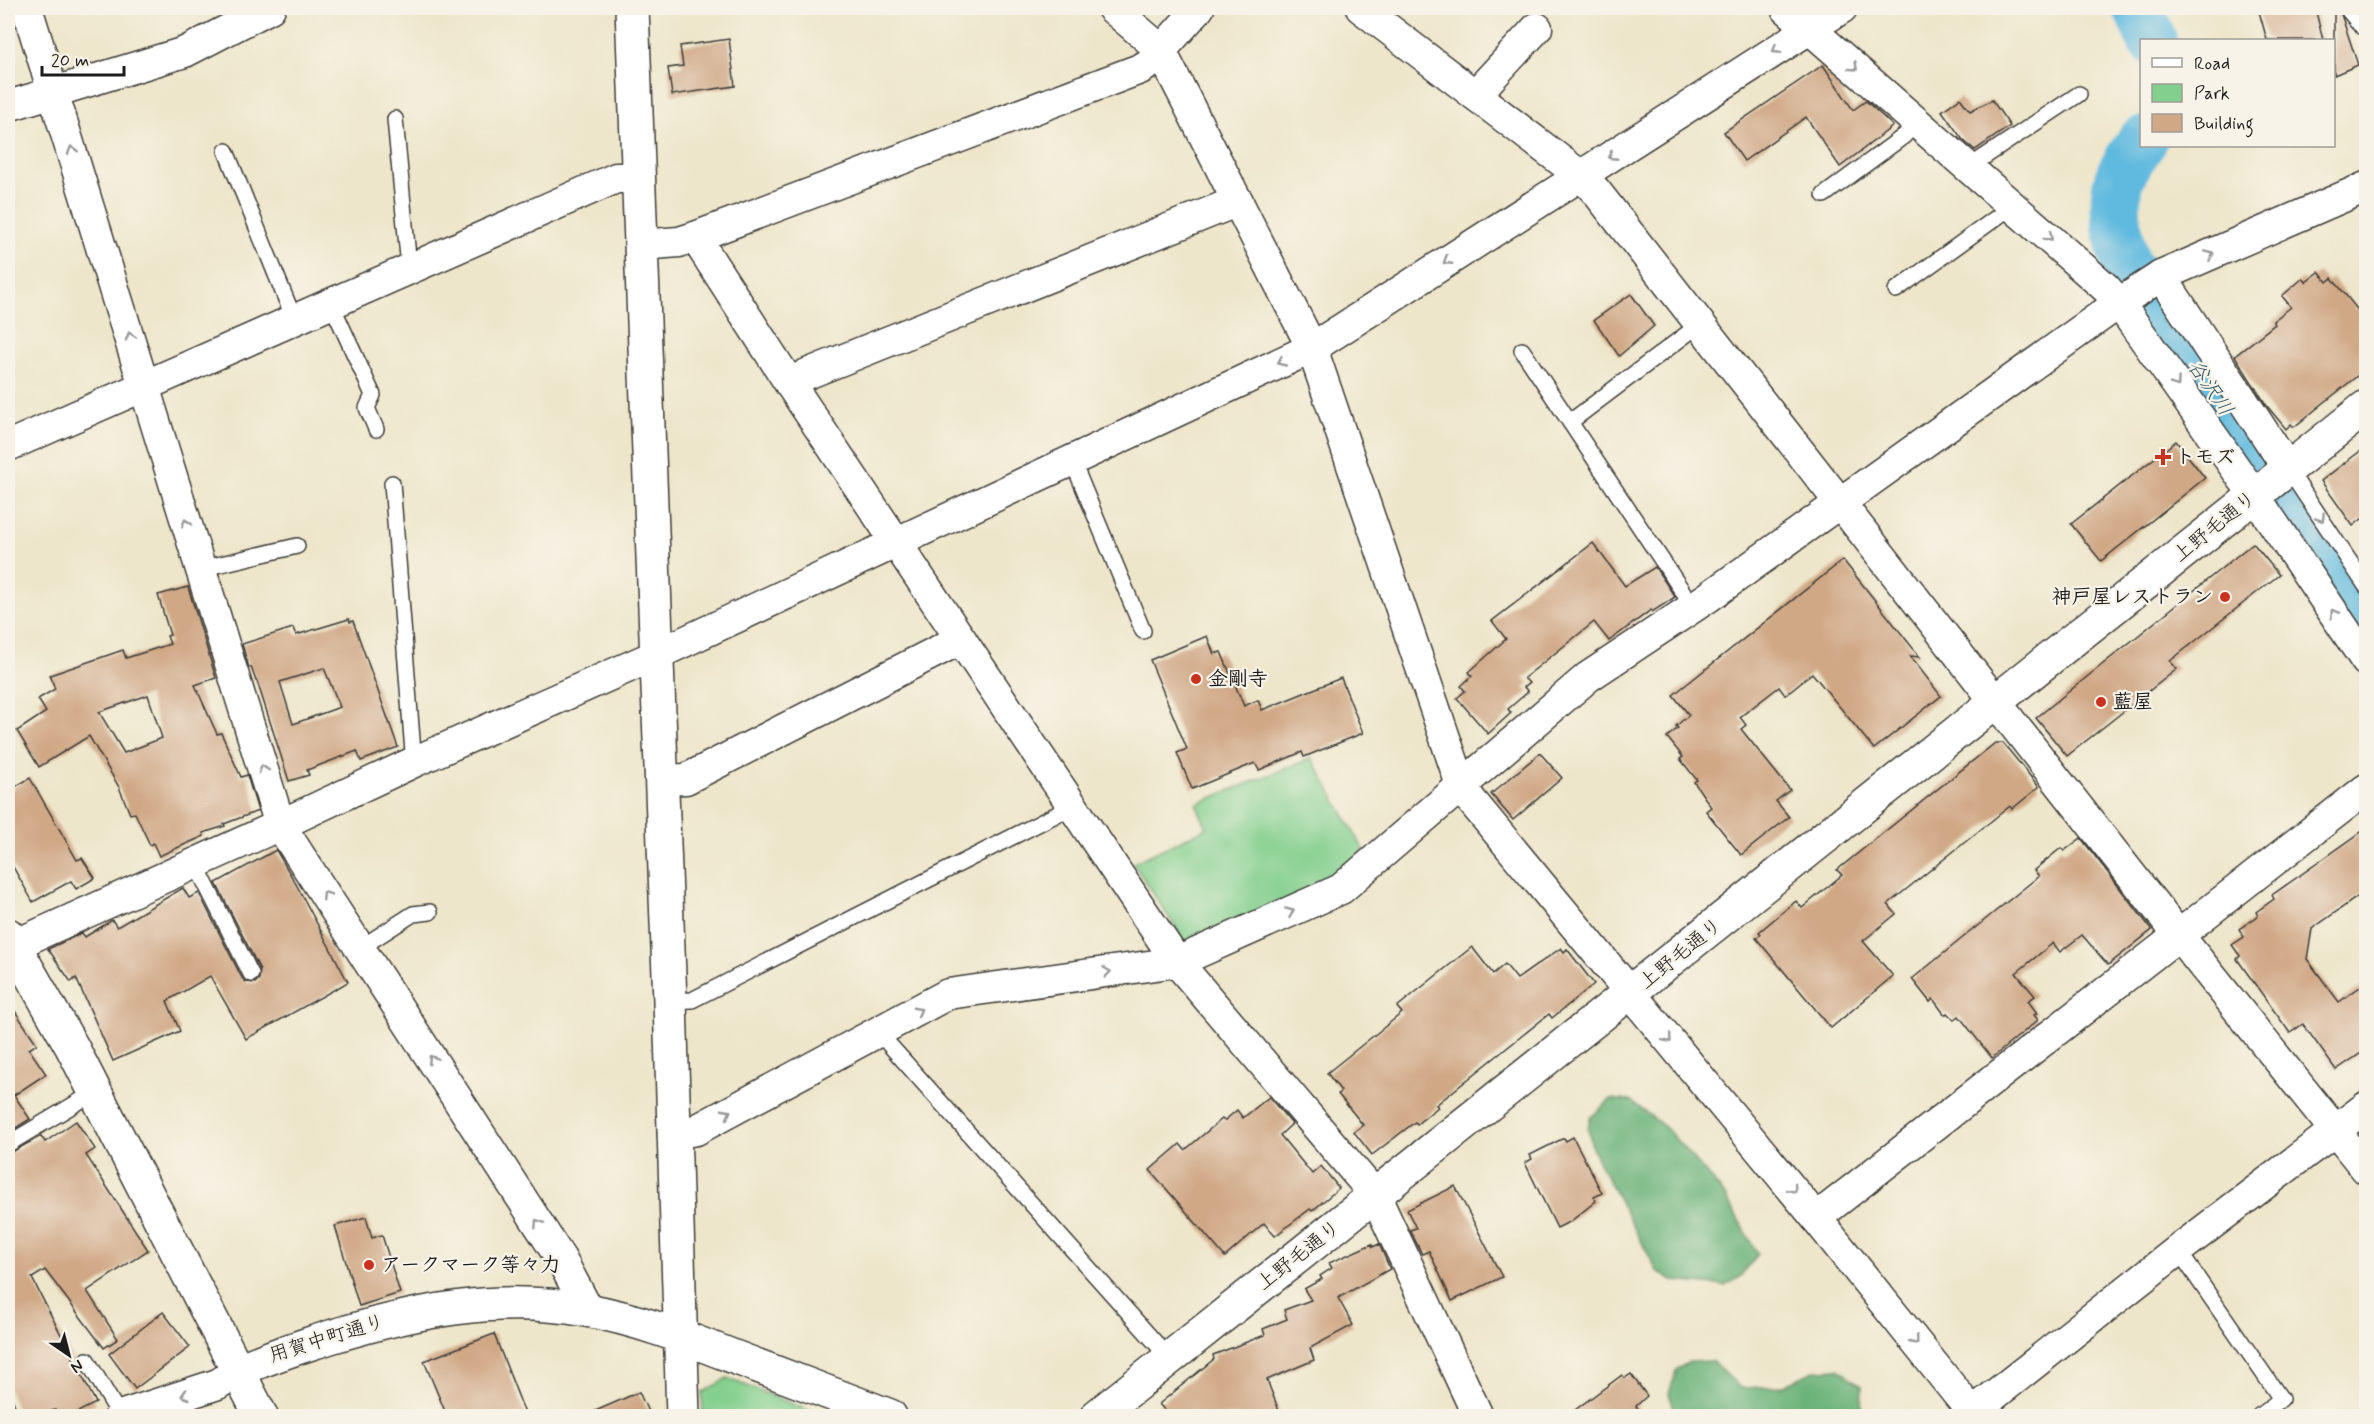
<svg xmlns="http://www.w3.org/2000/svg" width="2374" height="1424" viewBox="0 0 2374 1424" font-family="Mynerve,'Klee One',sans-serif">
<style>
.green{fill:#83cf8d;stroke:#507654;stroke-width:1.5}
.forest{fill:#6ab278;stroke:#43674a;stroke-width:1.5}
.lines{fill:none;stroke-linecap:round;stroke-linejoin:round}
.river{stroke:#61badf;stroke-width:50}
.building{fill:#d0a886;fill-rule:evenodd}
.service-casing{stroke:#3c3a36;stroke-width:18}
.minor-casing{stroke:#3c3a36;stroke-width:33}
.tertiary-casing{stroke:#3c3a36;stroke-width:36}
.service{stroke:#fff;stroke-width:15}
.minor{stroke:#fff;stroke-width:30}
.tertiary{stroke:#fff;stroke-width:33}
.oneway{stroke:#999}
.poi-dot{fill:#c8321e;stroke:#f7f3e8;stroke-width:2}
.labels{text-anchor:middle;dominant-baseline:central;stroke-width:4.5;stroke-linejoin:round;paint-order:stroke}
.poi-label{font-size:20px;font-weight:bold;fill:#1c1c1c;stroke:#f7f3e8;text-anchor:start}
.street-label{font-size:20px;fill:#1c1c1c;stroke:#f7f3e8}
.water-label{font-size:21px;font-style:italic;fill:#385b6a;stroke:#f7f3e8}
</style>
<rect width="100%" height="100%" fill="#f7f3e8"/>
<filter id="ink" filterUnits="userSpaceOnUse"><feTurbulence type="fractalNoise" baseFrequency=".0167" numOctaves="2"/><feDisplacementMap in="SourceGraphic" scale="12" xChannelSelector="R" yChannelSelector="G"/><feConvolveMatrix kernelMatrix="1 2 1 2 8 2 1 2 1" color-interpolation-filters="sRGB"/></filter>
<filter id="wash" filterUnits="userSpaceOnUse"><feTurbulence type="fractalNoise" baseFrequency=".008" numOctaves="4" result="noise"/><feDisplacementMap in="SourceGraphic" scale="24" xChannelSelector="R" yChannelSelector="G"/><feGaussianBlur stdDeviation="1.35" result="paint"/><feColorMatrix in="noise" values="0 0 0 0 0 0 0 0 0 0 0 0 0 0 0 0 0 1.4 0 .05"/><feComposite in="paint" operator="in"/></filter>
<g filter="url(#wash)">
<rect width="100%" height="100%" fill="#eee6ca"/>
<g class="green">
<polygon points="1312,758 1364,850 1335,876 1197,944 1184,940 1133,863 1207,828 1196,804"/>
<polygon points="727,1378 823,1416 703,1416 702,1393"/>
</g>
<g class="forest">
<polygon points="1611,1099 1631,1101 1665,1127 1724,1194 1758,1254 1741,1276 1726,1286 1674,1281 1657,1271 1593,1151 1588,1129 1590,1118"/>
<polygon points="1712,1361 1741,1388 1782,1386 1816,1370 1838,1369 1862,1386 1861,1410 1853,1416 1677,1416 1669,1394 1676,1370 1689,1362"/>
</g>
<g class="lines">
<g class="river">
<polyline points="2138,8 2152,40"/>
<path d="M2142,141c-8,11 -15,22 -21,33 -11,26 -3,64 5,90l240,357"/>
</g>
</g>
<g id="blocks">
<g class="building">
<polygon points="2258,8 2315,8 2323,40 2267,40"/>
<polygon points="2334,8 2339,8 2358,65 2334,75"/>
<polygon points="729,39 735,86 672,95 668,68 683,66 680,46"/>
<polygon points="1823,65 1853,110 1866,101 1893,126 1840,167 1806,117 1744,161 1724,132"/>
<polygon points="1960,98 1970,111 1992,100 2010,126 1975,150 1963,140 1942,111"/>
<polygon points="2319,272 2327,282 2332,278 2357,309 2367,302 2367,368 2294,427 2291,424 2286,429 2267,406 2235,356 2275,324 2273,321 2291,307 2282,296 2303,278 2306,282"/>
<polygon points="1631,294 1654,326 1619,356 1594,320"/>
<polygon points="2176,441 2205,478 2101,561 2071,524"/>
<polygon points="2367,446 2367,515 2353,526 2321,481"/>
<polygon points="1593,543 1625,586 1655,567 1675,597 1652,612 1651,610 1609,641 1594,622 1524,678 1529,683 1524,687 1528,692 1508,709 1511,713 1488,734 1457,698 1465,691 1461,686 1472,676 1469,672 1506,639 1492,621"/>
<polygon points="2253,543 2279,575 2170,661 2177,669 2067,756 2036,718"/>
<polygon points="1843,560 1920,657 1910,656 1941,696 1874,749 1812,673 1785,695 1779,687 1740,717 1746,725 1741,729 1790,790 1776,801 1789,817 1741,855 1706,811 1711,807 1694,782 1697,780 1680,759 1683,757 1667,737 1678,728 1676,726 1689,715 1673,695"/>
<path d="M188,587l28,91 -21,7 22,49 4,-1 20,44 6,-2 11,36 -34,13 1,2 -22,7 1,3 -45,20 -6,-13 -3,2 -15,-32 -5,1 -11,-27 -30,-51 -50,31 -22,-36 29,-19 -8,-13 17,-10 -5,-14 73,-25 3,8 44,-14 -3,-8 3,-1 -12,-40zM148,695l14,43 -38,15 -25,-41z"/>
<path d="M349,619l1,3 3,-1 45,126 -37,14 -4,-10 -50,19 2,5 -20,6 -32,-100h-1l-5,-14 -2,1 -7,-24 51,-16 3,7zM324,668l16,39 -47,17 -13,-42z"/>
<polygon points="1207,636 1214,654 1221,652 1244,706 1258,700 1262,710 1341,678 1363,733 1304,757 1302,752 1259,770 1255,763 1192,789 1177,753 1187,749 1150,660"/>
<polygon points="1995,743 2003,743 2039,787 2012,809 2010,806 1888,904 1896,914 1863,941 1893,976 1831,1028 1756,938 1761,934 1759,932 1796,901 1802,908 1842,875 1837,870"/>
<polygon points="1540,753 1562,778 1513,820 1491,794"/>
<polygon points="30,778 77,860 82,858 95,878 76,889 71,881 33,902 8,858 8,791"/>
<polygon points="2367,828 2367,890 2312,929 2307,959 2339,1002 2367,982 2367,1049 2336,1070 2303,1024 2290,1033 2237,959 2240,956 2232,945 2244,937 2239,929 2258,916 2256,912 2274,899 2272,895"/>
<polygon points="2081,838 2152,930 2108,965 2082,935 2060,952 2053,943 2016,973 2035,996 2028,1001 2037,1013 2034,1015 2038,1020 1992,1058 1959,1016 1954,1020 1947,1013 1945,1015 1933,999 1930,1002 1912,979 2039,876 2034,870 2061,848 2064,851"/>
<polygon points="276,850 296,884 348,982 246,1039 210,976 167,1001 180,1031 113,1061 76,978 71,982 48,949 82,933 85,937 112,920 117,927 183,888 189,898 199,893 242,978 246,982 255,983 259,979 260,970 216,883"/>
<polygon points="1472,947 1493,974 1505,964 1517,979 1561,948 1564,952 1567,949 1594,984 1552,1018 1549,1014 1436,1105 1438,1107 1417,1124 1415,1122 1372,1155 1354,1132 1363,1125 1338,1094 1341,1091 1327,1073 1402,1013 1397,1007"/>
<polygon points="8,1001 37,1044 29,1049 46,1074 14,1095 30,1119 8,1133"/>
<polygon points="1269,1097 1292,1124 1280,1135 1312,1174 1321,1166 1339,1188 1312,1211 1310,1209 1275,1236 1264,1223 1225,1257 1150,1170 1180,1144 1185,1150 1222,1119 1224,1121 1237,1110 1243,1118"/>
<polygon points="76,1121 95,1149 86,1155 148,1250 87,1291 118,1339 104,1348 45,1270 32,1278 96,1403 70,1416 58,1416 55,1410 38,1416 19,1416 8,1388 8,1154 41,1136 45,1142"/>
<polygon points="1573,1137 1602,1193 1594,1197 1596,1201 1571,1221 1557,1228 1525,1163 1532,1159 1530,1155 1564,1138 1566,1141"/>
<polygon points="1455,1186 1502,1277 1452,1301 1429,1251 1422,1254 1410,1230 1416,1228 1407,1210"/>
<polygon points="366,1217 372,1238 382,1235 400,1293 359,1306 335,1226"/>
<polygon points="1372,1244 1373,1247 1379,1244 1390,1269 1338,1298 1353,1325 1310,1348 1314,1360 1267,1380 1281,1416 1170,1416 1159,1404 1214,1359 1213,1355 1265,1335 1263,1329 1287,1319 1284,1310 1311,1300 1304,1289 1322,1279 1320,1276 1332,1268 1329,1263"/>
<polygon points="163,1312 190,1347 135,1389 109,1354"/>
<polygon points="494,1334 526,1416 447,1416 424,1361"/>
<polygon points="1631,1374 1647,1396 1636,1406 1644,1416 1567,1416 1622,1375 1625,1378"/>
<polygon points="639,1392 650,1416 584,1416"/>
</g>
</g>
</g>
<g filter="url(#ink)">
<use href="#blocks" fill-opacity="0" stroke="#3c3a36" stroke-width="1.5"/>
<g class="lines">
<g class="service-casing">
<g id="service">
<polyline points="395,119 408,257 412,267"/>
<polyline points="226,151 294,319"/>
<polyline points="1972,170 1981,159 2079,94"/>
<polyline points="1824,195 1904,136 1916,123"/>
<polyline points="1896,290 2007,210 2012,204"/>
<polyline points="331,303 373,395 367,408 376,429"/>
<polyline points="1522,350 1693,607"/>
<polyline points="1570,422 1700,324"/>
<polyline points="1072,460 1143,631"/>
<polyline points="2288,469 2366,586"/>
<polyline points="392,483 413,752 416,761"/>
<polyline points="200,569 297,546"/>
<polyline points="195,863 251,974"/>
<polyline points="360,948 413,914 430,912"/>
<polyline points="670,1001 692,1000 1073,806"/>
<polyline points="878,1032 1170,1359"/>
<polyline points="8,1144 95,1092"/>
<polyline points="2178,1250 2281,1399 2259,1416"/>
<polyline points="87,1360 120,1416"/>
</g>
</g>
<g class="minor-casing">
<g id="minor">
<polyline points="27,8 280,825 561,1259 588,1310"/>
<polyline points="1112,8 1160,49 1312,348 1461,785 1471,800 1816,1218 1975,1416"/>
<polyline points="1361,8 1581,176 1595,190 2179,936 2366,1169"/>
<polyline points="1786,8 2106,288 2119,303 2255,496 2366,661"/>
<polyline points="2356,8 2366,20"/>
<polyline points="1475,95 1537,28"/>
<polyline points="8,106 185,52 270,8"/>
<polyline points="695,237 790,384 1177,962 1375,1195 1478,1416"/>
<polyline points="641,245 679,242 695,237 1140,69 1149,64 1199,8"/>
<polyline points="2161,276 2288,469"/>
<polyline points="790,384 807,374 1238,201"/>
<polyline points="8,446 616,178 638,178"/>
<polyline points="661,780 686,779 961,639"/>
<polyline points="8,948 280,825 416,761 656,655 1312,348 1842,8"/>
<polyline points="673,1134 696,1130 948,994 1177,962 1341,889 1588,677 1707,598 2119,303 2161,276 2366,187"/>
<polyline points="1816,1218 2366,789"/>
<polyline points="120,1416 218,1384 238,1371"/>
<polyline points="1968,1416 2178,1250 2366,1107"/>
</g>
</g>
<g class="tertiary-casing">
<g id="tertiary">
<polyline points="632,8 670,1001 683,1416"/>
<polyline points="8,935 72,1047 261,1416"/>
<path d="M238,1371c29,-14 59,-23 89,-33 87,-27 169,-44 259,-28 52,9 102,29 151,48 51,19 102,39 153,58"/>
<polyline points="1097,1416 2366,407"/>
</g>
</g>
<use href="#service" class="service"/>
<use href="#minor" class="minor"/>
<use href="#tertiary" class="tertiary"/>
</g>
<defs><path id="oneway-chevron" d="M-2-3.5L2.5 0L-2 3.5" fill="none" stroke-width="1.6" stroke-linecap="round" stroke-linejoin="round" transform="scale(1.5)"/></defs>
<g class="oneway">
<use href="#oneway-chevron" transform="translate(1776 50) rotate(147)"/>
<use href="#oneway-chevron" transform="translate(1854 67) rotate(42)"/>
<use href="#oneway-chevron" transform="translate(72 150) rotate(-107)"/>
<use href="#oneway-chevron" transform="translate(1612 156) rotate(147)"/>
<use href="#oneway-chevron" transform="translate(2049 237) rotate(42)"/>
<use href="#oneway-chevron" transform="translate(2210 255) rotate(-23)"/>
<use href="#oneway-chevron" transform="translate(1447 261) rotate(147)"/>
<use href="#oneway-chevron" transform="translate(130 336) rotate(-107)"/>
<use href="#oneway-chevron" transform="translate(1281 362) rotate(155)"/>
<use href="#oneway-chevron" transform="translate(2176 383) rotate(55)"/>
<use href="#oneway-chevron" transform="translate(2321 518) rotate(56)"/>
<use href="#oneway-chevron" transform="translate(186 523) rotate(-107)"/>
<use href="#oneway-chevron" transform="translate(2334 613) rotate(-124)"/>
<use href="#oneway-chevron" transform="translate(263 769) rotate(-107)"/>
<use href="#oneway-chevron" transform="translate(326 895) rotate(-123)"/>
<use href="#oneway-chevron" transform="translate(1290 912) rotate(-24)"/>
<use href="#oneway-chevron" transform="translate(1107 972) rotate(-8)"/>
<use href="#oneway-chevron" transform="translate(918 1011) rotate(-28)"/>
<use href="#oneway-chevron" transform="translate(1668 1039) rotate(50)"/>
<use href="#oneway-chevron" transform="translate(432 1059) rotate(-123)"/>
<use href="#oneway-chevron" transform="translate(727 1113) rotate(-28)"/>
<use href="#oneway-chevron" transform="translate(1793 1189) rotate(50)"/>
<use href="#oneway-chevron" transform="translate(538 1223) rotate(-123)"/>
<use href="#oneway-chevron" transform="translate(1915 1341) rotate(51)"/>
<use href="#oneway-chevron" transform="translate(185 1395) rotate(162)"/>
</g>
</g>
<g class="poi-dot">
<path d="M2160 448h6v6h6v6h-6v6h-6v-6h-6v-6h6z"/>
<circle cx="2225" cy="597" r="6"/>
<circle cx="1196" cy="679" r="6"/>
<circle cx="2101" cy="702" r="6"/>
<circle cx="369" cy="1265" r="6"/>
</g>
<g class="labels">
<g class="poi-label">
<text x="2175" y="457">トモズ</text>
<text x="2213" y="597" text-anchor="end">神戸屋レストラン</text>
<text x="1208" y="679">金剛寺</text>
<text x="2113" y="702">藍屋</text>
<text x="381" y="1265">アークマーク等々力</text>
</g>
<g class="street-label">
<text transform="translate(2215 527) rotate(-39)">上野毛通り</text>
<text transform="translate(1681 954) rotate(-39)">上野毛通り</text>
<text transform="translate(1299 1256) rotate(-38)">上野毛通り</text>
<text transform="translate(327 1339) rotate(-17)">用賀中町通り</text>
</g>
<g class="water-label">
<text transform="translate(2210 388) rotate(56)">谷沢川</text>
</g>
</g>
<rect width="2374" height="1424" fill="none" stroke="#f7f3e8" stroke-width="30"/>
<rect x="2140" y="39" width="195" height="108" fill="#f7f3e8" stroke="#9f9d96" stroke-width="1.5"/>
<rect x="2152" y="58" width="30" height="9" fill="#ffffff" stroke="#9f9d96" stroke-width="1.5"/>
<text x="2194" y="69" font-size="18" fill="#1c1c1c">Road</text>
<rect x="2152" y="84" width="30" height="18" fill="#83cf8d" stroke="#9f9d96" stroke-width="1.5"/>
<text x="2194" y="99" font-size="18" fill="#1c1c1c">Park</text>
<rect x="2152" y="114" width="30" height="18" fill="#d0a886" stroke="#9f9d96" stroke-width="1.5"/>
<text x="2194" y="129" font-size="18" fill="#1c1c1c">Building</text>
<g transform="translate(69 1355) rotate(145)" stroke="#f7f3e8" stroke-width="4.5" paint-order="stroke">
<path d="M0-4.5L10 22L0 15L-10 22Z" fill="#1c1c1c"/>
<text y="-9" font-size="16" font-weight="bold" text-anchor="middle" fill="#1c1c1c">N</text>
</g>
<path d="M42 66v9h82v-9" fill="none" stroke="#1c1c1c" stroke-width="3"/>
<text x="51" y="66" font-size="18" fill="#1c1c1c" stroke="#f7f3e8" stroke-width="4.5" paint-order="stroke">20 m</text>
</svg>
